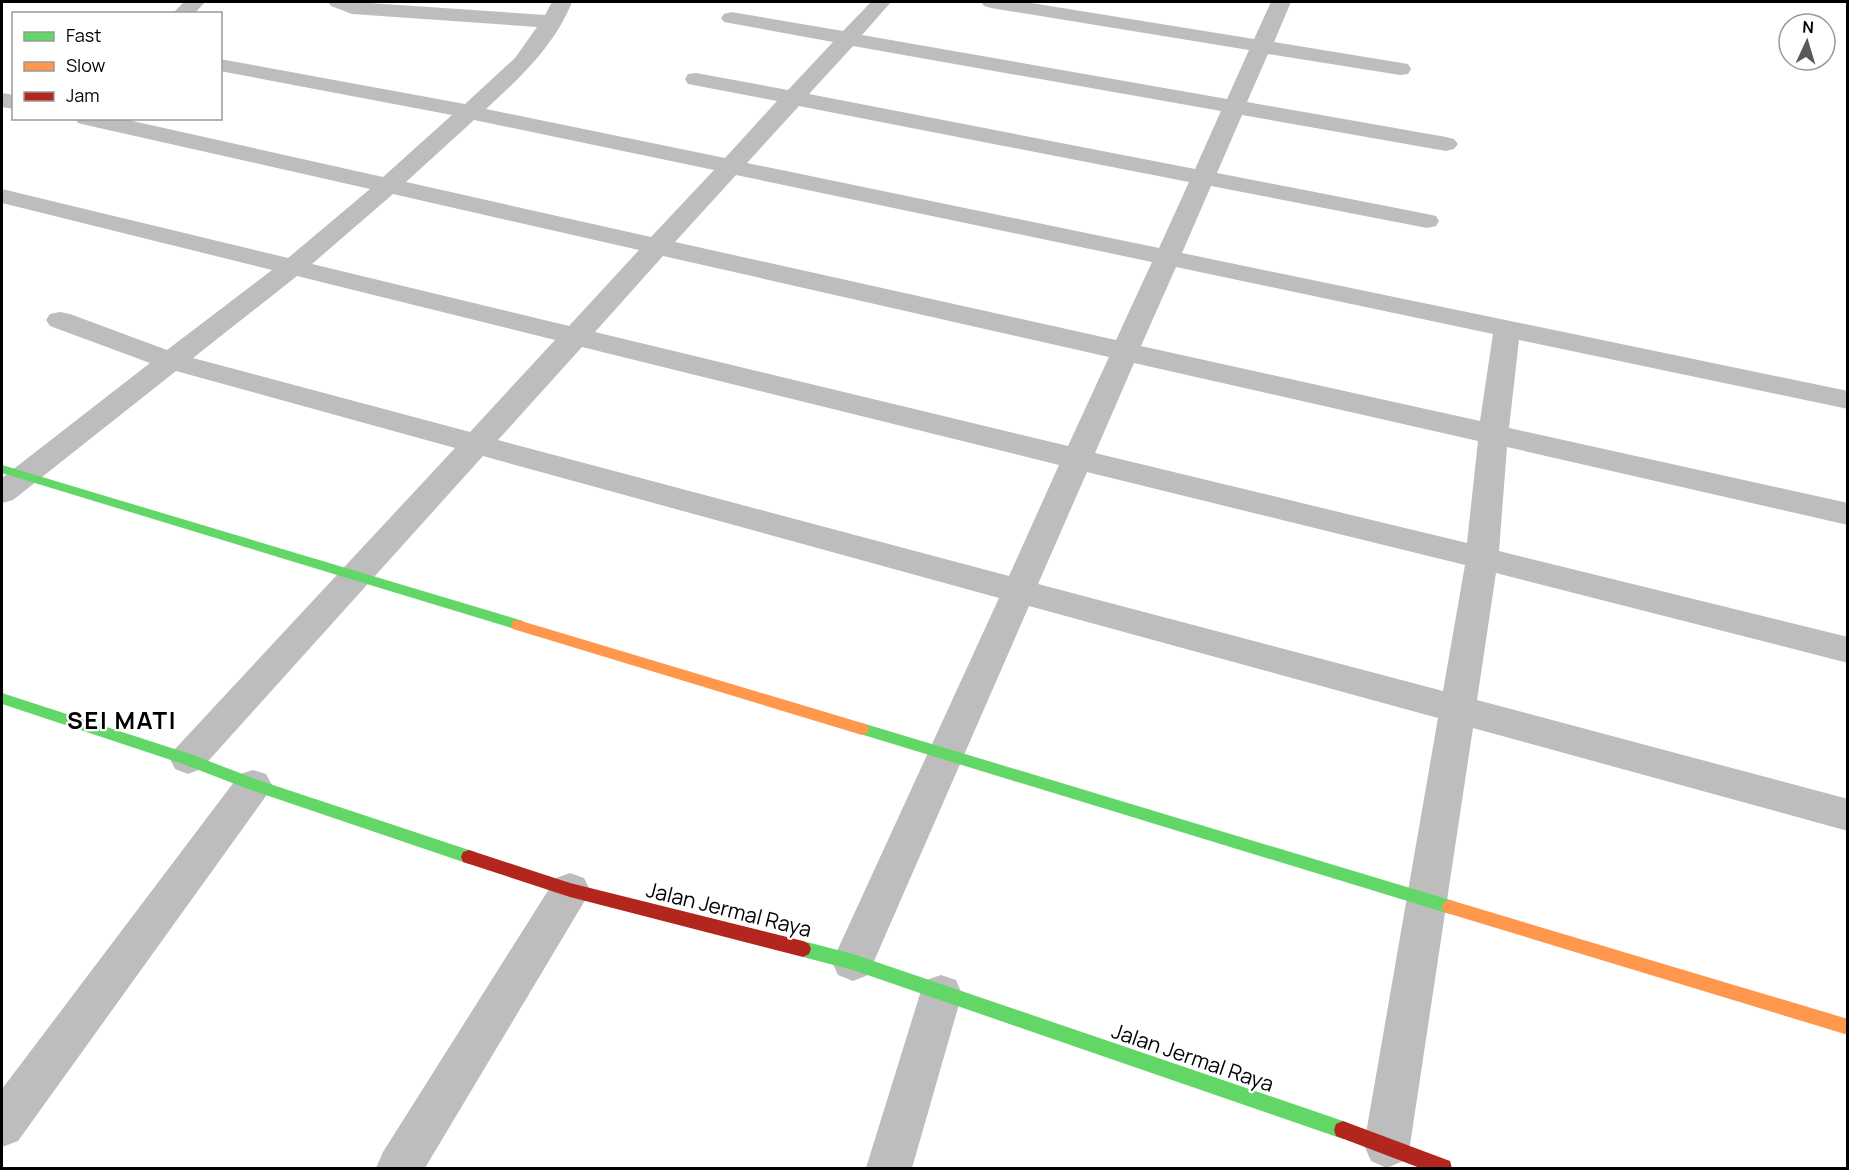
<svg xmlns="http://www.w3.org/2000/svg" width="1849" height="1170" viewBox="0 0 1849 1170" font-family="Manrope,sans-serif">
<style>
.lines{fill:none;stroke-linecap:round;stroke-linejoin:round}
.street{fill:#bdbdbd;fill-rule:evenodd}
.fast{fill:#63d668;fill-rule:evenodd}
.slow{fill:#ff974d;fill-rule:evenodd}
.jam{fill:#b3261e;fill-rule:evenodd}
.labels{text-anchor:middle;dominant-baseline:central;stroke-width:4.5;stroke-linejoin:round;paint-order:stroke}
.near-street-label{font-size:21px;fill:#000;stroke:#fff}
.district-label{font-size:24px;font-weight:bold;letter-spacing:1.5px;fill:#000;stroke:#fff}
</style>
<rect width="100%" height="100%" fill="#fff"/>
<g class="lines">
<g class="street">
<polygon points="184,2 205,2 194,14 172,14"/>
<path d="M328,2h26l191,13 7,-13h20c-17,43 -52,76 -86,107l239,49 52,-57 -89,-17 -3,-5 3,-5 8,-1 92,17 45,-48 -109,-20 -3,-4 3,-4 7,-2 112,19 28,-29h20l-29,33 365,64 22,-49 -258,-42 -7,-2 -3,-4h44l229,37 17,-37h20l-17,40 134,22 3,5 -3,5 -8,1 -132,-21 -21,48 199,35 8,2 4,5 -4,5 -8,2 -204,-36 -25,58 210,41 9,2 3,5 -3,5 -9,2 -216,-42 -29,67 666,138v18l-329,-69 -10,88 339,75v22l-341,-78 -8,104 349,86v26l-352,-90 -19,127 371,99v32l-375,-103 -63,417 -7,16 -16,7 -16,-7 -7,-16 74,-427 -409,-112 -161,369 -15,6 -15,-6 -6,-13 167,-364 -516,-142 -282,313 -13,5 -13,-5 -5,-10 5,-10 280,-301 -279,-77 -163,129 -11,3v-25l148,-115 -100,-37 -4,-6 4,-6 10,-2 10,2 97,36 105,-80 -270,-67v-14l286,69 82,-69 -284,-64 -8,-2 -3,-5h44l264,59 69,-62 -232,-44v-12l245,45 50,-46 22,-31 -185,-13 -21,-8zM853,46l368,65 -26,58 -386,-75zM799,106l390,76 -30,66 -412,-85zM474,120l240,50 -63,67 -245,-55zM736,175l416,87 -36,78 -441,-98zM393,194l246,56 -70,76 -257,-62zM663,256l446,101 -41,89 -473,-114zM1176,267l317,67 -13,87 -339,-75zM297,276l258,64 -85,92 -277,-74zM582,347l477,118 -50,111 -511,-136zM1134,363l344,78 -11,102 -372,-90zM1087,472l378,93 -22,126 -405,-107z"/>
<polygon points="2,93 14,95 14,109 2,107"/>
<polygon points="253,770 266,774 272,785 266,796 18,1141 2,1147 2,1089 240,774"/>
<polygon points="570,873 584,878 590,890 584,902 425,1168 376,1168 383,1152 556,878"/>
<polygon points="941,975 956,980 962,994 912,1168 866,1168 920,994 926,980"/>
</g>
<g class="fast">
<polygon points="2,465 523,621 525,625 523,629 518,630 2,473"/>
<polygon points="2,693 193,755 258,780 475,852 477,857 475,862 469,864 248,789 183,764 2,704"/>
<polygon points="862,723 1450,900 1456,902 1458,907 1456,912 1450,914 857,733 855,729 857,725"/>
<polygon points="803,941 853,954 1343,1121 1350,1124 1352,1130 1350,1136 1343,1139 853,970 803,957 797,954 795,949 797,944"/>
</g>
<g class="slow">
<polygon points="518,620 862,723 867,725 869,729 867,733 862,735 513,629 511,625 513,621"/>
<polygon points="1450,900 1848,1019 1848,1035 1450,914 1444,912 1442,907 1444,902"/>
</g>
<g class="jam">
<polygon points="469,850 570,883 803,941 809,944 811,949 809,954 803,957 570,897 463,862 461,857 463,852"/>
<polygon points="1343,1121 1450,1161 1452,1168 1420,1168 1336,1136 1334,1130 1336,1124"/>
</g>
</g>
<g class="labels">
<g class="near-street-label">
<text transform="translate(729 909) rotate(14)">Jalan Jermal Raya</text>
<text transform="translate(1193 1057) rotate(19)">Jalan Jermal Raya</text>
</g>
<g class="district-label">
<text x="122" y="719">SEI MATI</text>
</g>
</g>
<rect width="1849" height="1170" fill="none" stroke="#000000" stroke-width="6"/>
<rect x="12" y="12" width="210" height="108" fill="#ffffff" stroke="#999999" stroke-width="1.5"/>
<rect x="24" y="32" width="30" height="9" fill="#63d668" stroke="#999999" stroke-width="1.5"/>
<text x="66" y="42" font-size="18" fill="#000000">Fast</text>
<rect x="24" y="62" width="30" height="9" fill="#ff974d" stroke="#999999" stroke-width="1.5"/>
<text x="66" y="72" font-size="18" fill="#000000">Slow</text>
<rect x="24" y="92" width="30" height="9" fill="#b3261e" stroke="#999999" stroke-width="1.5"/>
<text x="66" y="102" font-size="18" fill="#000000">Jam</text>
<g transform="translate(1807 42) rotate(4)"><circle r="28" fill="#ffffff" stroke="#999999" stroke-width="1.5"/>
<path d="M0-4.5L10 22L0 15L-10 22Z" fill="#595959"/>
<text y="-9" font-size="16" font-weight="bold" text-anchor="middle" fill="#000000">N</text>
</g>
</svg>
